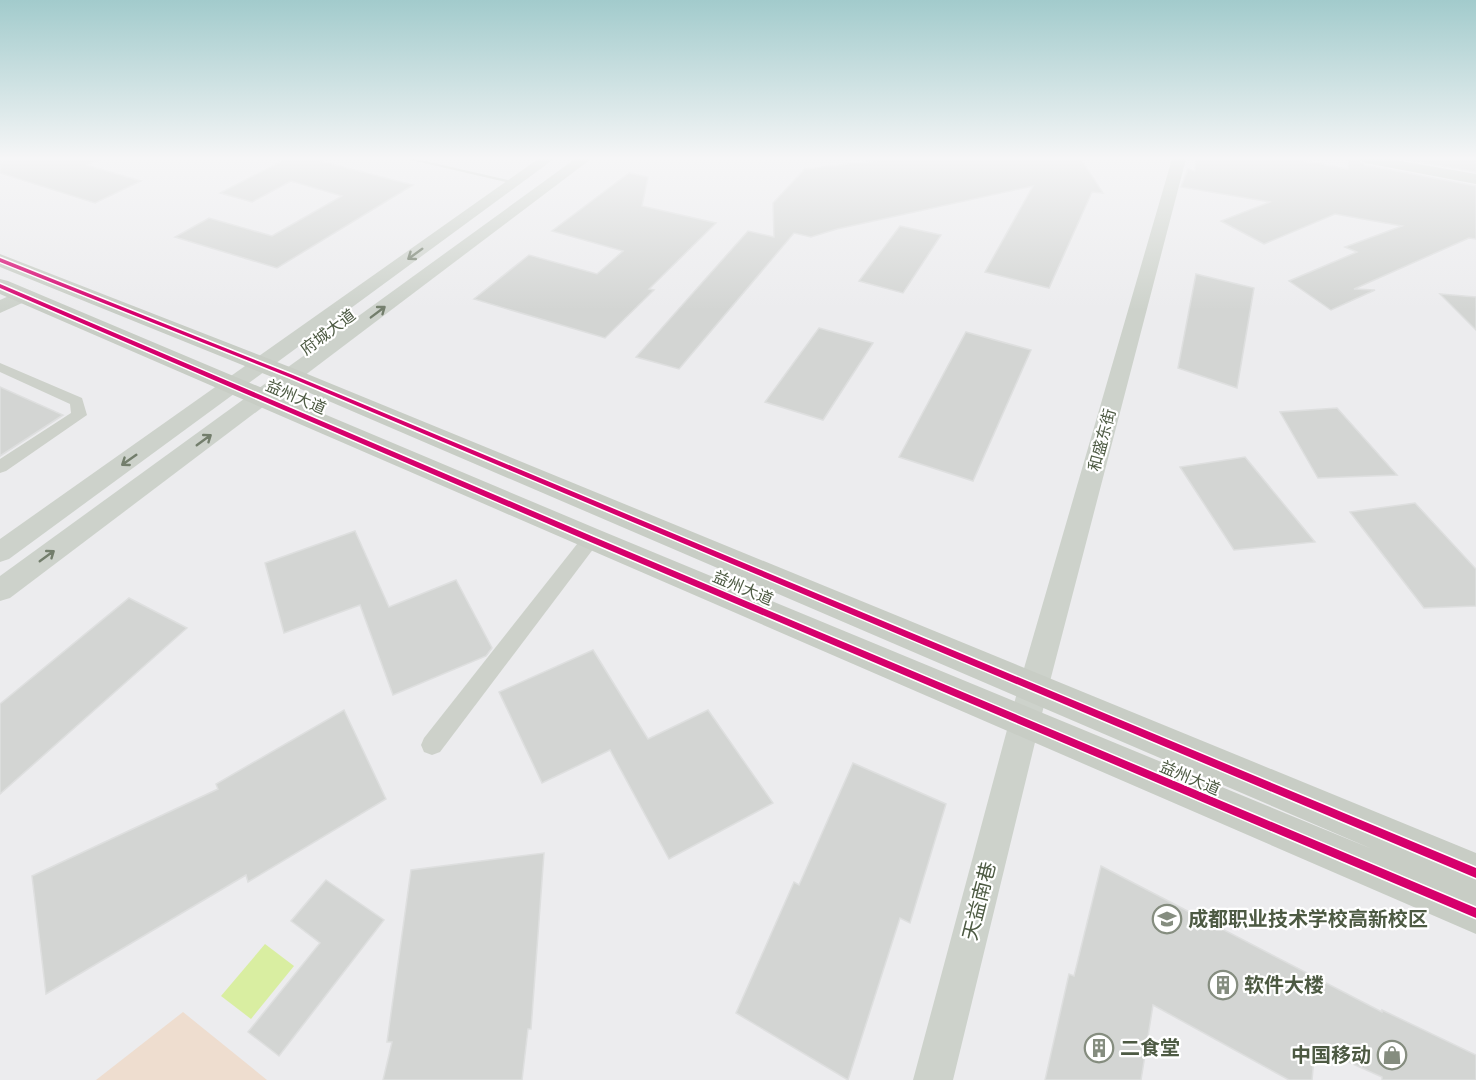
<svg xmlns="http://www.w3.org/2000/svg" width="1476" height="1080" viewBox="0 0 1476 1080" font-family="Rubik,'Noto Sans SC',sans-serif">
<style>
.green{fill:#eeddcf}
.water{fill:#d9eea1}
.building{fill:#d3d5d3;stroke:#dedfdf;stroke-width:1.5}
.lines{fill:none;stroke-linecap:round;stroke-linejoin:round}
.lane{fill:#cdd1ca;fill-rule:evenodd}
.street{fill:#cdd1ca;fill-rule:evenodd}
.secondary{fill:#cdd2cb;fill-rule:evenodd}
.primary{fill:#c8cdc5;fill-rule:evenodd}
.cycleway-casing{stroke:#fff;stroke-width:3}
.cycleway{fill:#d6006c;fill-rule:evenodd}
.oneway{stroke:#737e6c}
.labels{text-anchor:middle;dominant-baseline:central;stroke-width:4.5;stroke-linejoin:round;paint-order:stroke}
.street-label{font-size:16px;fill:#4d5a43;stroke:#fff}
.near-street-label{font-size:20px;fill:#4d5a43;stroke:#fff}
.near-poi-label{font-size:20px;font-weight:bold;fill:#4d5a43;stroke:#fff;text-anchor:start}
</style>
<rect width="100%" height="100%" fill="#ececee"/>
<polygon class="green" points="183,1012 267,1080 96,1080"/>
<polygon class="water" points="265,944 294,966 251,1019 221,996"/>
<g class="building">
<polygon points="9,159 101,159 86,165 141,181 95,203 0,173 0,162"/>
<polygon points="286,159 312,159 413,185 277,268 175,237 209,218 272,236 342,196 291,181 252,202 220,193"/>
<polygon points="891,159 1081,159 1103,193 1092,192 1049,288 985,272 1033,186 837,229 811,237 794,233 679,369 636,357 748,231 774,237 773,203 805,169"/>
<polygon points="1196,159 1294,159 1348,169 1349,159 1356,159 1365,165 1476,186 1476,239 1469,238 1354,289 1375,290 1331,310 1289,281 1357,252 1345,247 1402,226 1335,214 1264,244 1221,221 1270,202 1181,187 1188,169 1195,171"/>
<polygon points="1401,159 1476,159 1476,172"/>
<polygon points="629,173 648,177 642,206 716,223 649,289 654,290 605,338 474,299 529,255 597,274 623,251 552,231"/>
<polygon points="900,226 941,235 903,293 859,281"/>
<polygon points="1196,274 1254,288 1237,388 1178,368"/>
<polygon points="1440,294 1476,297 1476,330"/>
<polygon points="819,328 873,343 823,420 765,402"/>
<polygon points="966,332 1031,350 973,481 899,457"/>
<polygon points="0,387 63,415 0,456"/>
<polygon points="1337,408 1397,475 1318,478 1280,412"/>
<polygon points="1245,457 1315,542 1234,550 1180,467"/>
<polygon points="1415,503 1476,569 1476,606 1424,608 1350,512"/>
<polygon points="355,531 389,607 456,580 492,648 486,656 393,695 360,605 284,633 265,563"/>
<polygon points="129,598 187,628 0,794 0,704"/>
<polygon points="593,650 648,739 708,710 773,803 669,859 610,750 542,783 499,692"/>
<polygon points="344,710 386,799 248,882 246,875 46,994 32,876 218,789 216,784"/>
<polygon points="853,763 946,804 910,923 900,918 848,1080 736,1013 794,882 799,885"/>
<polygon points="544,853 531,1029 528,1029 522,1080 383,1080 392,1042 387,1042 411,870"/>
<polygon points="1101,866 1382,1012 1382,1010 1476,1055 1476,1080 1382,1080 1382,1077 1315,1047 1312,1080 1289,1080 1153,1005 1141,1080 1045,1080 1069,974 1074,976"/>
<polygon points="326,880 384,920 279,1056 248,1032 320,943 291,921"/>
</g>
<g class="lines">
<polygon class="lane" points="407,159 416,159 517,182 514,184"/>
<g class="street">
<polygon points="0,363 82,398 87,415 6,471 0,473 0,459 71,413 70,404 0,372"/>
<polygon points="591,532 597,534 600,539 597,544 440,752 432,755 424,752 421,745 424,738 585,534"/>
</g>
<g class="secondary">
<polygon points="538,159 554,159 9,559 0,562 0,539"/>
<polygon points="575,159 591,159 10,598 0,601 0,576"/>
<polygon points="1172,159 1186,159 1048,689 953,1080 913,1080 1018,689"/>
<polygon points="1358,159 1389,159 1476,174 1476,184 1365,163"/>
<polygon points="24,289 31,291 33,295 31,299 0,313 0,300"/>
</g>
<polygon class="primary" points="0,254 300,371 1476,853 1476,934 0,294 0,279 8,281 602,531 1372,849 282,381 0,267"/>
<g class="cycleway-casing">
<g id="cycleway">
<polygon points="0,258 293,375 1476,868 1476,878 289,377 0,262"/>
<polygon points="0,284 594,537 1476,908 1476,918 588,541 0,288"/>
</g>
</g>
<use href="#cycleway" class="cycleway"/>
</g>
<defs><path id="oneway-shaft" d="M-6 0H5M1.5-3L5.5 0L1.5 3" fill="none" stroke-width="1.6" stroke-linecap="round" stroke-linejoin="round" transform="scale(1.5)"/></defs>
<g class="oneway">
<use href="#oneway-shaft" transform="translate(415 254) rotate(144)"/>
<use href="#oneway-shaft" transform="translate(378 312) rotate(-37)"/>
<use href="#oneway-shaft" transform="translate(204 440) rotate(-36)"/>
<use href="#oneway-shaft" transform="translate(129 460) rotate(145)"/>
<use href="#oneway-shaft" transform="translate(47 556) rotate(-36)"/>
</g>
<linearGradient id="sky" x2="0" y2="1"><stop stop-color="#a2cbcc"/><stop offset="0.51" stop-color="#f6f6f7"/><stop offset="1" stop-color="#f6f6f7" stop-opacity="0"/></linearGradient>
<rect width="1476" height="310" fill="url(#sky)"/>
<defs>
<g id="school-ring" transform="scale(1.5)"><circle r="9.5" fill="#fff" stroke="#858d7f" stroke-width="1.5"/><path d="M0-5L7-2L0 1L-7-2ZM-4 1L0 2.5L4 1V4Q0 6-4 4Z" fill="#858d7f"/></g>
<g id="building-ring" transform="scale(1.5)"><circle r="9.5" fill="#fff" stroke="#858d7f" stroke-width="1.5"/><path d="M-4-6H4V6H1V3H-1V6H-4ZM-2.5-4.3h1.7v1.8h-1.7ZM.8-4.3h1.7v1.8H.8ZM-2.5-1h1.7V.8h-1.7ZM.8-1h1.7V.8H.8Z" fill="#858d7f"/></g>
<g id="shop-ring" transform="scale(1.5)"><circle r="9.5" fill="#fff" stroke="#858d7f" stroke-width="1.5"/><path d="M-5-2.5h2.3a2.7 3.5 0 0 1 5.4 0H5L5.5 6h-11ZM-1.5-2.5h3a1.5 2.3 0 0 0-3 0Z" fill="#858d7f"/></g>
</defs>
<g fill-rule="evenodd">
<use href="#school-ring" x="1167" y="919"/>
<use href="#building-ring" x="1223" y="985"/>
<use href="#building-ring" x="1099" y="1048"/>
<use href="#shop-ring" x="1392" y="1055"/>
</g>
<g class="labels">
<g class="street-label">
<text transform="translate(328 332) rotate(-37)">府城大道</text>
<text transform="translate(296 397) rotate(23)">益州大道</text>
<text transform="translate(1102 440) rotate(-75)">和盛东街</text>
<text transform="translate(743 588) rotate(23)">益州大道</text>
<text transform="translate(1190 778) rotate(23)">益州大道</text>
</g>
<g class="near-street-label">
<text transform="translate(979 901) rotate(-76)">天益南巷</text>
</g>
<g class="near-poi-label">
<text x="1188" y="919">成都职业技术学校高新校区</text>
<text x="1244" y="985">软件大楼</text>
<text x="1120" y="1048">二食堂</text>
<text x="1371" y="1055" text-anchor="end">中国移动</text>
</g>
</g>
</svg>
